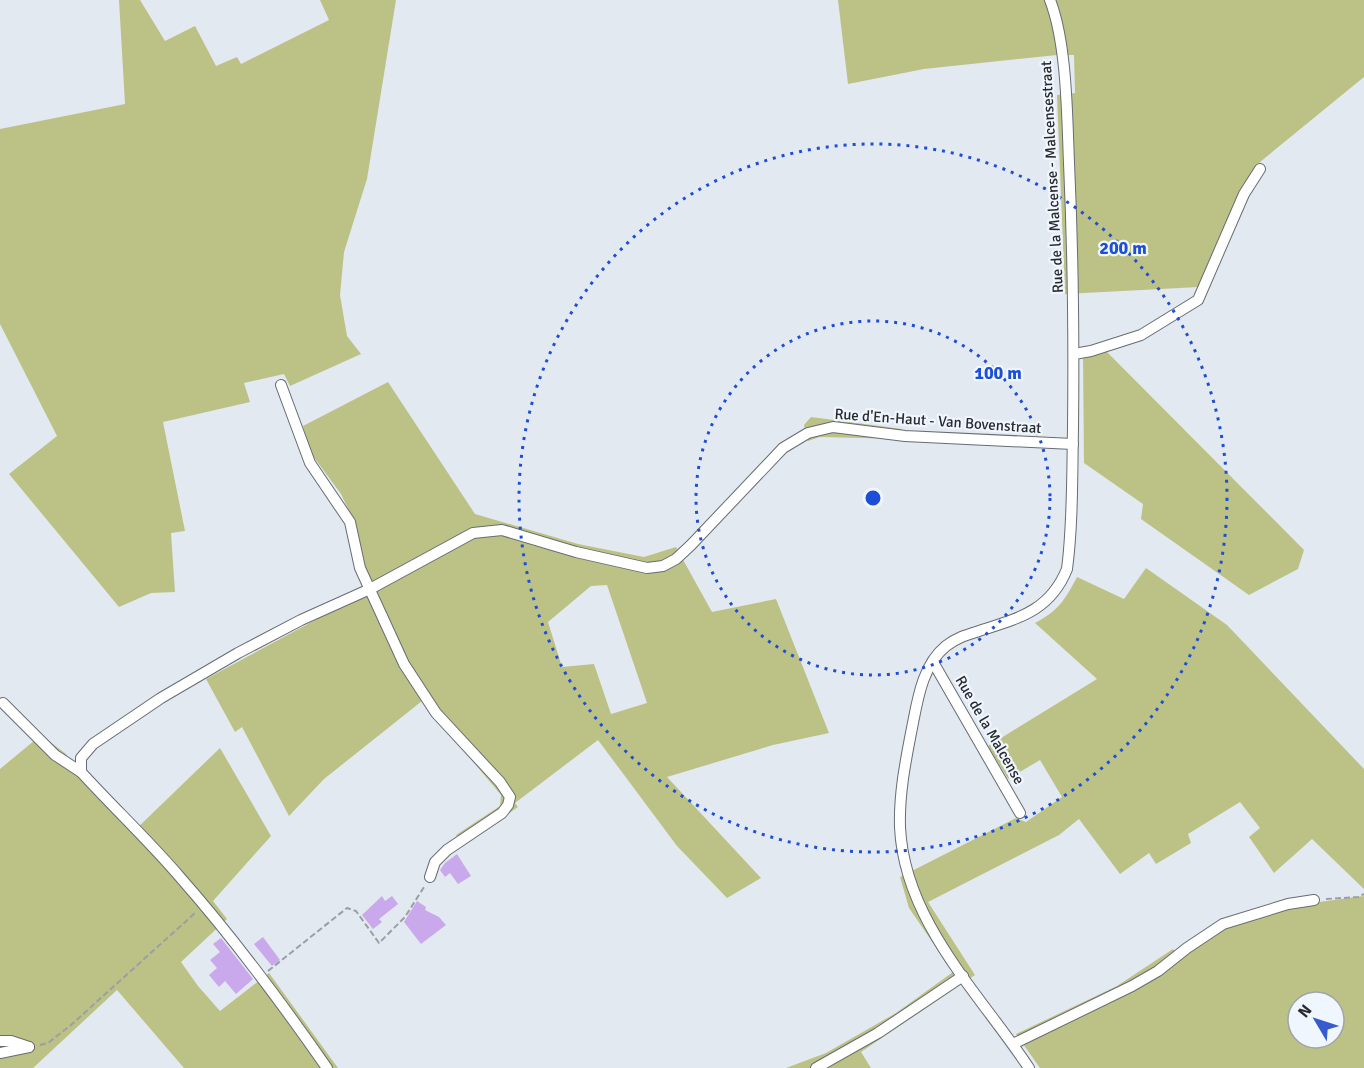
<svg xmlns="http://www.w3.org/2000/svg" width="1364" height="1068" viewBox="0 0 1364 1068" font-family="Signika,sans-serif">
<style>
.green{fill:#bcc285;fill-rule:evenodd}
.building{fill:#c9a9ec}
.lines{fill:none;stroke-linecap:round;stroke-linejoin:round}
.minor-casing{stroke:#676c72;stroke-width:12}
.path{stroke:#9a9fa5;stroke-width:2;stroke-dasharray:6 3;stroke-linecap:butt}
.minor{stroke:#fff;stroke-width:10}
.ring{fill:none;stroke:#1d4ed8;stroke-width:3;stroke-dasharray:3 6}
.labels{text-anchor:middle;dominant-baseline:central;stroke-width:4.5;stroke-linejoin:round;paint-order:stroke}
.street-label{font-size:15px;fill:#282a2d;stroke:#f0f6fe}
.centre{fill:#1d4ed8;stroke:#f0f6fe;stroke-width:3}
.ring-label{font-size:18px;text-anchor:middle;font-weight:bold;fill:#1d4ed8;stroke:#f0f6fe;stroke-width:4.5;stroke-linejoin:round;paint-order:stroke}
</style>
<rect width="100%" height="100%" fill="#e3e9f1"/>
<g class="green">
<polygon points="119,0 140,0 165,41 195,26 216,66 237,57 241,64 329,20 320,0 396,0 367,179 344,252 340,295 347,336 361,354 290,386 284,374 244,383 250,402 163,422 185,531 171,533 175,592 151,593 119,607 9,474 57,436 0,324 0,129 125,104"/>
<polygon points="838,0 1364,0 1364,77 1260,162 1244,184 1199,287 1065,294 1057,95 1075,93 1074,55 1057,55 924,69 848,84"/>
<polygon points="1107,352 1304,550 1298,569 1249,595 1141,519 1143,504 1084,463 1083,357"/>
<path d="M388,382l87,132 103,30 66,13 32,-10 36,65 64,-13 53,134 -56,12 -106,32 94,101 -34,20 -50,-52 -79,-106 -83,63 3,4 -55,38 -7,-10 44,-29 1,-11 -79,-94 -98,78 -35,37 -47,-89 -7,5 -29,-53 113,-61 57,-26 -12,-27 -11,-46 -12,-25 -31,-42 -7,-26zM607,585l40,118 -36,11 -17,-50 -32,3 -14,-45 43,-36z"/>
<polygon points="811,417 902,429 902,439 820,437 808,441 804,425"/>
<path d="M1146,568l81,57 137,144v120l-52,-50 -38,34 -25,-36 11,-9 -20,-26 -52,32 3,9 -35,21 -7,-11 -29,21 -41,-55 -20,16 -131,67 47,73 -114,77 10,16h-85l40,-15 70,-40 57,-41 -44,-64 -9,-31 116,-59 10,4 36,-25 -22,-37 -32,19 -20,-33 109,-67 -62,-56c23,-12 30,-23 42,-46l47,22z"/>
<polygon points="41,735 66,754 84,782 133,832 220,748 271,836 213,901 227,919 181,962 198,986 220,1011 269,973 338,1068 184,1068 117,990 33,1068 0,1068 0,769"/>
<path d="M1364,896v172h-324l-24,-34 101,-48 56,-37 6,8 48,-32 70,-20zM1298,1002h36v36h-36z"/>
</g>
<g class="building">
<polygon points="457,854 471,876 458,884 450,873 445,877 440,870 445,863"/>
<polygon points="382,896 385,901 392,896 398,904 379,919 382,922 373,929 362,915"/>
<polygon points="417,901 426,907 425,910 439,917 446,925 421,944 404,922"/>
<polygon points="263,937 280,960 272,966 254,944"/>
<polygon points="221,938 253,979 236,994 225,981 219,987 209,975 217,968 210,960 220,952 213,944"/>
</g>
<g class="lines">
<g class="minor-casing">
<g id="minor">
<polyline points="1074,354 1091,351 1141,335 1198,300 1244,194 1260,169"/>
<polyline points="281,385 310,463 350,522 360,568 404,664 436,713 500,782 510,797 508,805 502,813 447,850 435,862 430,877"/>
<polyline points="933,662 1020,813"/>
<polyline points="3,703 55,755 81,772"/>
<polyline points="0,1041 11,1041 29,1047"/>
<polyline points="1013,1044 1132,986 1158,971 1187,948 1223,924 1288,904 1314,900"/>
<polyline points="0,1053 29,1047"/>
<path d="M327,1068c-46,-66 -95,-132 -148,-192 -31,-36 -66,-69 -98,-104v-14l12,-14 68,-46 77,-45 63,-33 69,-31 103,-56 29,-3 74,22 71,16 16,-2 13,-7 15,-14 92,-97 25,-15 25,-6 72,9 168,8"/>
<polyline points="816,1068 878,1033 963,976"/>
<path d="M1029,1068c-49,-74 -125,-147 -129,-241 -1,-32 5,-63 11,-94 6,-29 10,-67 35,-87 10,-8 20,-11 33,-15 40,-13 71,-20 88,-62 6,-46 5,-95 6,-141 1,-89 0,-177 -4,-265 -2,-48 -2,-119 -19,-163"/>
</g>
</g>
<g class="path">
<polyline points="1326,899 1358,897 1364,894"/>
<polyline points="268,971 347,908 356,911 379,943 405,917 424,887"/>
<polyline points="40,1045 48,1043 71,1025 195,913"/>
</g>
<use href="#minor" class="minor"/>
</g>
<g class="ring">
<circle cx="873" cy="498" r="177"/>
<circle cx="873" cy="498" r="354"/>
</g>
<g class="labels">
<g class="street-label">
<text transform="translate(1052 177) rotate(-93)">Rue de la Malcense - Malcensestraat</text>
<text transform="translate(938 421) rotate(4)">Rue d'En-Haut - Van Bovenstraat</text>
<text transform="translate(990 730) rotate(60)">Rue de la Malcense</text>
</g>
</g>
<circle cx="873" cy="498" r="9" class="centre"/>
<g class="ring-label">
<text x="1123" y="254">200 m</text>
<text x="998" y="379">100 m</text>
</g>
<g transform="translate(1316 1020) rotate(309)"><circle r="28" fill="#f0f6fe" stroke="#a0a4aa" stroke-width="1.5"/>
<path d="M0-4.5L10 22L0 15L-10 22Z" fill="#375bcc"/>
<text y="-9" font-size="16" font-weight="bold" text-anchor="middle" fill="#282a2d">N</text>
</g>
</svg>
